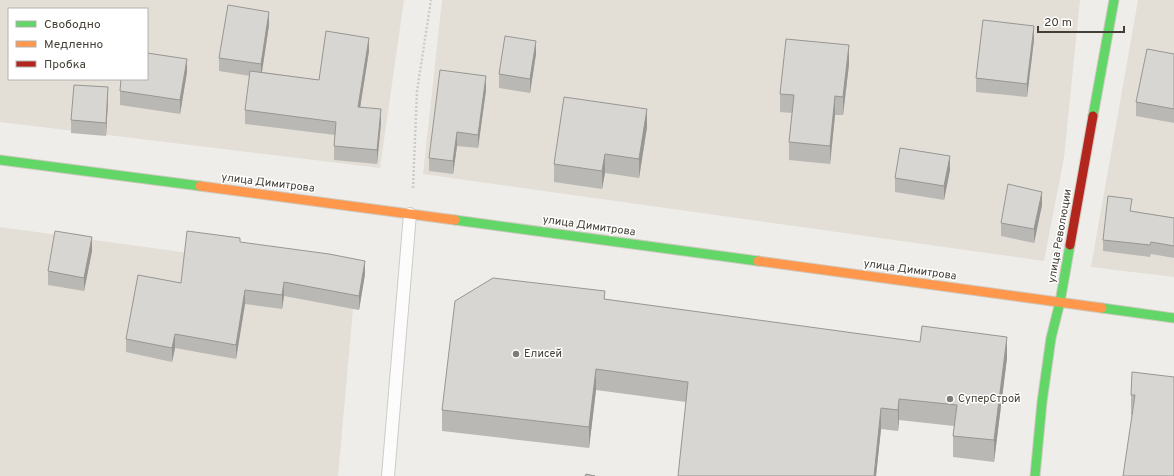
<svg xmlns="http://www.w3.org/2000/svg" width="1174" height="476" viewBox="0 0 1174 476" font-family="Overpass,sans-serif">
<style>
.residential{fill:#e3dfd7;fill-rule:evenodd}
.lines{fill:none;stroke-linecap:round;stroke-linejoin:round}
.lane-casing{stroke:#cdcbc7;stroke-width:14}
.fast-casing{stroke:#cecac1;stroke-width:11}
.slow-casing{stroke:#cecac1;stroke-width:11}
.jam-casing{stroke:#cecac1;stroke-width:11}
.path{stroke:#cdcbc7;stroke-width:2.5;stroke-dasharray:2 2;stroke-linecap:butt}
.lane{stroke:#fdfcfc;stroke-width:12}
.fast{stroke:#63d668;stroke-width:9}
.slow{stroke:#ff974d;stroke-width:9}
.jam{stroke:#b3261e;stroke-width:9}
.wall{fill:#bab8b5}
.shaded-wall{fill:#979693}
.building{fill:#d8d6d2;stroke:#979693}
.poi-dot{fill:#807c75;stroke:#fff;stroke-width:1.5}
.labels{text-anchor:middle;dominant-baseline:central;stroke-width:3;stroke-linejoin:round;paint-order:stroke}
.street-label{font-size:11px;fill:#443f36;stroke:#fff}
.poi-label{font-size:11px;fill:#443f36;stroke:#fff;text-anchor:start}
</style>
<rect width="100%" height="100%" fill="#efedea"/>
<g class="residential">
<path d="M0,0h404l-24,168 -380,-46zM9,9h138v70h-138z"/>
<polygon points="442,0 1080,0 1064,158 1044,261 423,174"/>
<polygon points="1138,0 1174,0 1174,277 1091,267"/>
<polygon points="0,227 356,276 338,476 0,476"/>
</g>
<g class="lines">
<g class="lane-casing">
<polyline id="lane" points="388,476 410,214"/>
</g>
<g class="fast-casing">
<g id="fast">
<polyline points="1093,116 1114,0"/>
<polyline points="0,160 200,186"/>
<polyline points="455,220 758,261"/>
<polyline points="1102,308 1174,318"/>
<polyline points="1035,476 1042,402 1051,338 1060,302 1070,245"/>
</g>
</g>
<g class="slow-casing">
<g id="slow">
<polyline points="200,186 455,220"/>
<polyline points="758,261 1102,308"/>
</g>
</g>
<g class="jam-casing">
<polyline id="jam" points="1070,245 1093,116"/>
</g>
<polyline class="path" points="413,188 417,91 431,0"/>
<use href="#lane" class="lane"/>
<use href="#fast" class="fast"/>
<use href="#slow" class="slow"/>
<use href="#jam" class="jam"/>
</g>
<g class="wall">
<polygon points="269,25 262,72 319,80 369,51 360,107 381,123 377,164 334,160 334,146 335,135 245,124 245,110 250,76 219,71 219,58"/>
<polygon points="1034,40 1027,97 976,92 976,78"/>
<polygon points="536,54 530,93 499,88 499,74"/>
<polygon points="1174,54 1174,123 1136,116 1136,102"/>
<polygon points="849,64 843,115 835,115 830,164 789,160 789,142 792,113 780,112 780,94"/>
<polygon points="187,72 180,114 120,105 120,91"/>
<polygon points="486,90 478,148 457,146 453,174 429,171 429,158"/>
<polygon points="108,101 106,136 71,133 71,120"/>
<polygon points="647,127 639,178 605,173 602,189 554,182 554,164"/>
<polygon points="950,170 944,200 895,192 895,178"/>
<polygon points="1042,205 1034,243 1001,236 1001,223"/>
<polygon points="1132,211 1174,218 1174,258 1151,254 1150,257 1103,251 1103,240"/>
<polygon points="240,242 365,274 359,310 284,296 282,309 245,304 236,359 175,348 172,362 126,352 126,339"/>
<polygon points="92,251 84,291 48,285 48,271"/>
<polygon points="605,299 1007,358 994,462 953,457 953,436 954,426 899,420 898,431 881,429 876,476 678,476 686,402 596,390 589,448 442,431 442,410"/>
<polygon points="1174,377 1132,415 1131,415 1131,395"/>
</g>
<g class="shaded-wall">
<polygon points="269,12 269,25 261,78 261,64"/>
<polygon points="1034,26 1034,40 1027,97 1027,84"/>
<polygon points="369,38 369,51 358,121 358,107"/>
<polygon points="536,41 536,54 530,93 530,79"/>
<polygon points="849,45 849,64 843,115 843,97"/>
<polygon points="187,59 187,72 180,114 180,100"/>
<polygon points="486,76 486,90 478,148 478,135"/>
<polygon points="108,87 108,101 106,136 106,123"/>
<polygon points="835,96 835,115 830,164 830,146"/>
<polygon points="381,109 381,123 377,164 377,150"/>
<polygon points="647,109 647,127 639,178 639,159"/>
<polygon points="457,132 457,146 453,174 453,161"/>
<polygon points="605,154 605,173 602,189 602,171"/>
<polygon points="950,156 950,170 944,200 944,186"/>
<polygon points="1042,192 1042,205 1034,243 1034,229"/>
<polygon points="92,237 92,251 84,291 84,278"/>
<polygon points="365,261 365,274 359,310 359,296"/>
<polygon points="284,282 284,296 282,309 282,295"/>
<polygon points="245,290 245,304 236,359 236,345"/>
<polygon points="175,334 175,348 172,362 172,348"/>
<polygon points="1007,337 1007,358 994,462 994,440"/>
<polygon points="596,369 596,390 589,448 589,427"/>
<polygon points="899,399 899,420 898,431 898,410"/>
<polygon points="881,408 881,429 876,476 874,476"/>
</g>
<g class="building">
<polygon points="228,5 269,12 261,64 219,58"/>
<polygon points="983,20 1034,26 1027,84 976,78"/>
<polygon points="326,31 369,38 358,107 381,109 377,150 334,146 336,122 245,110 250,71 319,80"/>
<polygon points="505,36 536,41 530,79 499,74"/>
<polygon points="786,39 849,45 843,97 835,96 830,146 789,142 794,95 780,94"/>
<polygon points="1147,49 1174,54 1174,109 1136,102"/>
<polygon points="147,53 187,59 180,100 120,91 121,79 147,79"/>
<polygon points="440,70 486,76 478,135 457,132 453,161 429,158"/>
<polygon points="74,85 108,87 106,123 71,120"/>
<polygon points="564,97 647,109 639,159 605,154 602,171 554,164"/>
<polygon points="900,148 950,156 944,186 895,178"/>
<polygon points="1008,184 1042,192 1034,229 1001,223"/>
<polygon points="1108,196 1132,199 1130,211 1174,218 1174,246 1151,242 1150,245 1103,240"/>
<polygon points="55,231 92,237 84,278 48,271"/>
<polygon points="187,231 240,238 240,242 329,254 365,261 359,296 284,282 282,295 245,290 236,345 175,334 172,348 126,339 138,275 181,283"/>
<polygon points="493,278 605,291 604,299 920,342 922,326 1007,337 994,440 953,436 957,405 899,399 898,410 881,408 874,476 678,476 688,382 596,369 589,427 442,410 455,301"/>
<polygon points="1132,372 1174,377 1174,476 1123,476 1135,395 1131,395"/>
<polygon points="586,474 595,476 585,476"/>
</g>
<g class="poi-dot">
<circle cx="516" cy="354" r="4"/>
<circle cx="950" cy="399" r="4"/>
</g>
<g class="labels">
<g class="street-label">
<text transform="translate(268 183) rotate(7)">улица Димитрова</text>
<text transform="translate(589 226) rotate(8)">улица Димитрова</text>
<text transform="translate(1060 236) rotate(-80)">улица Революции</text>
<text transform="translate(910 270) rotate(8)">улица Димитрова</text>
</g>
<g class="poi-label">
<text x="524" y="354">Елисей</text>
<text x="958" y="399">СуперСтрой</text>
</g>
</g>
<rect x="8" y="8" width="140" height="72" fill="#ffffff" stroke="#b4b2af"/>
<rect x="16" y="21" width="20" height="6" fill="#63d668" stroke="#b4b2af"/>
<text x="44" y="28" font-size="12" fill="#443f36">Свободно</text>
<rect x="16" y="41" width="20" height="6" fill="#ff974d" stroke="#b4b2af"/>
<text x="44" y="48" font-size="12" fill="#443f36">Медленно</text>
<rect x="16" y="61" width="20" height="6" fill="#b3261e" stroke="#b4b2af"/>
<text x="44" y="68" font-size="12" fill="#443f36">Пробка</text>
<path d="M1038 26v6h86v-6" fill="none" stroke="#443f36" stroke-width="2"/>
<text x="1044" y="26" font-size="12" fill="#443f36" stroke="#ffffff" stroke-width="3" paint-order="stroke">20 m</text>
</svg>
